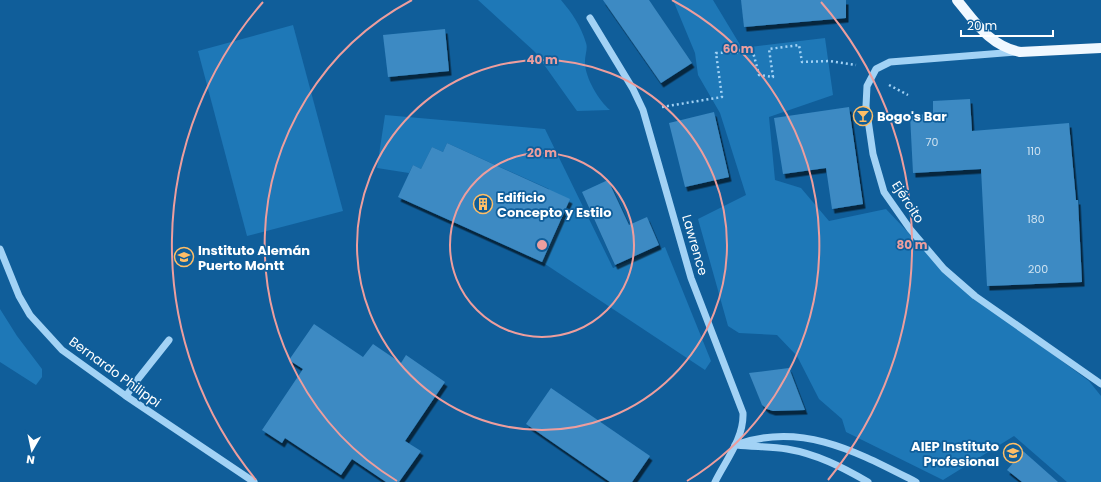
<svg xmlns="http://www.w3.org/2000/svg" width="1101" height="482" viewBox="0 0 1101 482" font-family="Poppins,sans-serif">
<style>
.green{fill:#1e78b7}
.building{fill:#3d8ac3;filter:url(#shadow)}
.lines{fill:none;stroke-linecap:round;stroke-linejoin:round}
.path{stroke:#a2d2f5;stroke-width:2.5;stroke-dasharray:2 3;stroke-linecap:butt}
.minor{stroke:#a2d2f5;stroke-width:7}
.major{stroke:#f0f8ff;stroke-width:10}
.ring{fill:none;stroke:#ed9e9e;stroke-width:2}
.labels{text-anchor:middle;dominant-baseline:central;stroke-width:3.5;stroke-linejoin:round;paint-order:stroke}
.number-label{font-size:11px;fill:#cee2f0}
.poi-label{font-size:13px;font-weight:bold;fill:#fff;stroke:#105e9a;text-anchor:start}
.street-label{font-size:13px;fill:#fff;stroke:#105e9a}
.centre{fill:#ed9e9e;stroke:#105e9a;stroke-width:2}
.ring-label{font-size:12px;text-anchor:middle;font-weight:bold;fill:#ed9e9e;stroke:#105e9a;stroke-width:3.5;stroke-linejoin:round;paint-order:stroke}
</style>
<defs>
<filter id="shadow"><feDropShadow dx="2.5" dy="4.5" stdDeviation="0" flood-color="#0009"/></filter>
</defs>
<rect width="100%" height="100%" fill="#105e9a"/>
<g class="green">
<path d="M478,0h83c11,13 20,26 25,43 2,5 -1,12 -1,18 -1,15 14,40 25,49l-33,1 -42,-59z"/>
<polygon points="673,0 713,0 742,48 825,38 833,95 769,117 775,180 801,188 829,221 886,209 957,284 1089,381 1101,396 1101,482 1067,482 1014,436 943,480 846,432 842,419 819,399 797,356 777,335 739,333 728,326 698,219 746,195 720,113 698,75 695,53"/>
<polygon points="293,25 343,211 247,236 198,51"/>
<polygon points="385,115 545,129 613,268 665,247 711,361 705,370 542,262 555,233 549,189 447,143 443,152 432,147 421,169 413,165 409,173 377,168"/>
<polygon points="0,309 17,336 42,369 42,377 36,385 0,362"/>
</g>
<g class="building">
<polygon points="603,0 649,0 692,63 661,83"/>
<polygon points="741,0 846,0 846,18 744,27"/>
<polygon points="445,29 449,71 388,77 383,35"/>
<polygon points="970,99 972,131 1069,123 1076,200 1078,200 1082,282 987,286 981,169 913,173 910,115 933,114 933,101"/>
<polygon points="849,107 863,204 832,209 826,168 783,174 774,118"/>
<polygon points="714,112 729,177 685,187 669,123"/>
<polygon points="447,143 570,199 542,262 398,197 413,165 421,169 432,147 443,152"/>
<polygon points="608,180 629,225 647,217 659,245 615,265 582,192"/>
<polygon points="314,324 363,357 373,344 401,363 406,355 445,382 405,441 421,451 399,482 386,482 352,459 341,475 285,438 282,443 262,430 303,369 289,360"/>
<polygon points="789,368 805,410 773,411 767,409 762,405 749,373"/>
<polygon points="551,388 650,456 632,482 610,482 526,424"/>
<polygon points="1023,451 1058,482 1022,482 1007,470"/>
</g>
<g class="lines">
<g class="path">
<polyline points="889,85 908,95"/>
<polyline points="662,107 722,97 716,53 753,52 759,75 773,77 769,49 799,45 802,62 830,61 856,65"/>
</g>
<g class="minor">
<path d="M590,18l43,71 10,21 48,168 52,135c1,25 -17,47 -28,69"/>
<polyline points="1016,52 890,62 876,69 867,86 866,106 873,154 884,192 910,229 944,269 975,296 1101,384"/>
<polyline points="0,249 19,296 30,315 62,350 126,396 254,482"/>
<polyline points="126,396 138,379 169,340"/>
<path d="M735,445c67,-24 122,7 181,37"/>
<path d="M737,445c16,2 34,1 50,4 30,5 55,18 81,33"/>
</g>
<path class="major" d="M957,0c19,23 32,45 63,52l81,-4"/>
</g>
<g class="ring">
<circle cx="542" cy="245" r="92"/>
<circle cx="542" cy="245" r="185"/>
<path d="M397 481A277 277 0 0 1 412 0M672 0A277 277 0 0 1 687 481"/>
<path d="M256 480A370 370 0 0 1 263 2M821 2A370 370 0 0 1 828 480"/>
</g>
<defs>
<g id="bar-ring" transform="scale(1)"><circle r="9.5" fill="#105e9a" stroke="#ffbe66" stroke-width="1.5"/><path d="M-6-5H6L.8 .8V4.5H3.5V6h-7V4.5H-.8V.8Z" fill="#ffbe66"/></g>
<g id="building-ring" transform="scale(1)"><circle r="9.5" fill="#105e9a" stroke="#ffbe66" stroke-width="1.5"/><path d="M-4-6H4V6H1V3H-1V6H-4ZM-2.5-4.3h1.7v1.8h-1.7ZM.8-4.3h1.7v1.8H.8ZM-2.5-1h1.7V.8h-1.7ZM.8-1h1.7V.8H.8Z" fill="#ffbe66"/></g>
<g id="school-ring" transform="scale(1)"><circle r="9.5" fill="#105e9a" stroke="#ffbe66" stroke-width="1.5"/><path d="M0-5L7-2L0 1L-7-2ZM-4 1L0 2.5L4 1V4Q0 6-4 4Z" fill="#ffbe66"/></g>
<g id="university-ring" transform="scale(1)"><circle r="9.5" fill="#105e9a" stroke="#ffbe66" stroke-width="1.5"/><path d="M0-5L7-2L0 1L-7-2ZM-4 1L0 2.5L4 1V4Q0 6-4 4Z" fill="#ffbe66"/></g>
</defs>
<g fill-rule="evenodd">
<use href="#bar-ring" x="863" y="116"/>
<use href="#building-ring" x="483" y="204"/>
<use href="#school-ring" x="184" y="257"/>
<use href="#university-ring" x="1013" y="453"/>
</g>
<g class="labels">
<g class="number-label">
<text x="932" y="142">70</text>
<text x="1034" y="151">110</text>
<text x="1036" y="219">180</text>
<text x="1038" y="269">200</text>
</g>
<g class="poi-label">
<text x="877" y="116">Bogo's Bar</text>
<text x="497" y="197">Edificio<tspan x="497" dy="15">Concepto y Estilo</tspan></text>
<text x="198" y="250">Instituto Alemán<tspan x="198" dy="15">Puerto Montt</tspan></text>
<text x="999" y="446" text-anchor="end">AIEP Instituto<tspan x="999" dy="15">Profesional</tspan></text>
</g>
<g class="street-label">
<text transform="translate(908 202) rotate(57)">Ejército</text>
<text transform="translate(695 245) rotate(74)">Lawrence</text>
<text transform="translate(115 372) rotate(36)">Bernardo Philippi</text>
</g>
</g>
<circle cx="542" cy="245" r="6" class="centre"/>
<g class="ring-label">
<text x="738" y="53">60 m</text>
<text x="542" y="64">40 m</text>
<text x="542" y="157">20 m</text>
<text x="912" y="249">80 m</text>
</g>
<g transform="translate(32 450) rotate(189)" stroke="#105e9a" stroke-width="3" paint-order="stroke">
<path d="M0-3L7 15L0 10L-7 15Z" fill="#ffffff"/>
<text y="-6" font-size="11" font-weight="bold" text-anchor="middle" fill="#ffffff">N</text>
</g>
<path d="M961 30v6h92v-6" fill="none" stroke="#ffffff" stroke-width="2"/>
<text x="967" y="30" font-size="12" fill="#ffffff" stroke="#105e9a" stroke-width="3" paint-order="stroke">20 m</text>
</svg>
